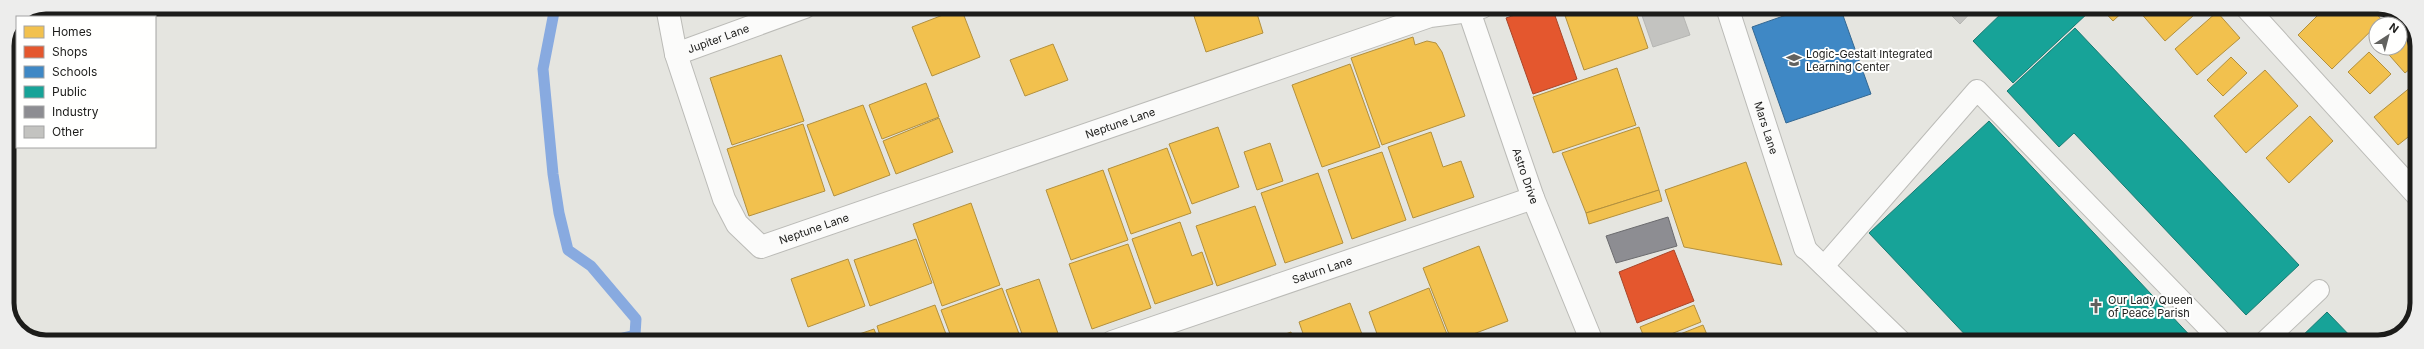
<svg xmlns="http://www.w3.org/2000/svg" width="2424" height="349" viewBox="0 0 2424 349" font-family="Inter,sans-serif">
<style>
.homes{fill:#f2c14e;stroke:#b2903e}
.shops{fill:#e4572e;stroke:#a84528}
.schools{fill:#3f88c5;stroke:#346892}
.public{fill:#17a398;stroke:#187a72}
.industry{fill:#8d8d92;stroke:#6b6b6e}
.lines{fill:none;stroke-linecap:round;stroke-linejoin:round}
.stream{stroke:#88aae0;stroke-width:11}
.building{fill:#c3c3c0;stroke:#b6b6b3}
.lane-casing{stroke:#bbbbb7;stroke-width:22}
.street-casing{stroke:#bbbbb7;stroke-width:24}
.secondary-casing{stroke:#bbbbb7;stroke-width:24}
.lane{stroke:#fbfbfa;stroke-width:20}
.street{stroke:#fbfbfa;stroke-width:22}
.secondary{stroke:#fbfbfa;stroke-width:22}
.labels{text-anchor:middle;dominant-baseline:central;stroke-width:4;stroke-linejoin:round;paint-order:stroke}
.street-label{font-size:11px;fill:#1c1c1a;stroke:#fffffe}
.poi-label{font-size:11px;fill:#1c1c1a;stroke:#fffffe;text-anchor:start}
.rim{fill:none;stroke:#1c1c1a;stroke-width:5}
</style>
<rect width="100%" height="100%" fill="#e5e5e0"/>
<g class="homes">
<polygon points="1191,7 1255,7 1263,33 1206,52"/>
<polygon points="1562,7 1634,7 1648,48 1584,70"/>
<polygon points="2100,7 2128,7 2113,21"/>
<polygon points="2143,7 2203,7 2165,41 2139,11"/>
<polygon points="2326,7 2370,7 2382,20 2332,69 2298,35"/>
<polygon points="961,8 980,57 932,76 912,27"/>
<polygon points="2217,12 2240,38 2197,75 2175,49"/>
<polygon points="2406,20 2417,41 2417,63 2405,73 2383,48 2400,48 2400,25"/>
<polygon points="1413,37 1415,45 1427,41 1436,43 1442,52 1465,116 1382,145 1351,58"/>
<polygon points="1053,44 1068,80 1025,96 1010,60"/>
<polygon points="2369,52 2391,74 2370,94 2348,72"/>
<polygon points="781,55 804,121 732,145 710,78"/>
<polygon points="2231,57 2247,73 2223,96 2207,80"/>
<polygon points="1350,64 1380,147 1322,167 1292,85"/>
<polygon points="1617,68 1636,125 1553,153 1533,97"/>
<polygon points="2265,70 2298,106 2246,153 2214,116"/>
<polygon points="2417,82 2417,130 2398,145 2374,117"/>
<polygon points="926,83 939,117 882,139 869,105"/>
<polygon points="863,105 890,175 834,196 807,125"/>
<polygon points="2310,116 2333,141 2289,183 2266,158"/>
<polygon points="939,118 953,152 896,174 883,141"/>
<polygon points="803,124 825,191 749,216 727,149"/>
<polygon points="1218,127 1239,187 1192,204 1169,144"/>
<polygon points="1639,127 1659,190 1586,213 1562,153"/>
<polygon points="1431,132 1443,167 1461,161 1474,197 1413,218 1388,147"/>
<polygon points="2417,142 2417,160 2408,149"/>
<polygon points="1270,143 1283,181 1257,190 1244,152"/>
<polygon points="1167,148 1191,213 1131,234 1108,169"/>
<polygon points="1382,152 1406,220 1352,239 1328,170"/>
<polygon points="1746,162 1782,265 1684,247 1665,190"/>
<polygon points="1103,170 1128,240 1071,260 1046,190"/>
<polygon points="1318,173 1343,243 1285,263 1261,193"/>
<polygon points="1659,190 1662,201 1589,224 1586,213"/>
<polygon points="971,203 1000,285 942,306 913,224"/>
<polygon points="1255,206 1276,265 1217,286 1196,226"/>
<polygon points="1180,222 1192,256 1202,252 1213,284 1155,304 1132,239"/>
<polygon points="916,239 932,283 870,306 854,260"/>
<polygon points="1128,244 1151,308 1092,329 1069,264"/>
<polygon points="1479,246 1508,321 1452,342 1423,268"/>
<polygon points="848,259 865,306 808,327 791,279"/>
<polygon points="1039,279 1061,342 1025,342 1006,290"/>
<polygon points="1002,288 1022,342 953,342 941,310"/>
<polygon points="1429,288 1450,342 1380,342 1369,312"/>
<polygon points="1350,303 1365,342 1306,342 1299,322"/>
<polygon points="935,305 949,342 882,342 877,326"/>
<polygon points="1694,305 1701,322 1651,342 1646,342 1640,327"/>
<polygon points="1703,325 1710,342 1660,342"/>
<polygon points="874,329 879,342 836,342"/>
<polygon points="1291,332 1294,342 1264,342"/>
</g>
<g class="shops">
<polygon points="1538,7 1552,7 1577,79 1533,94 1506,18"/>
<polygon points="1674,250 1694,301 1637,323 1619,272"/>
<polygon points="1642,336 1644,342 1629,340"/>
</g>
<polygon class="schools" points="1809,7 1840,7 1871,94 1786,123 1752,27"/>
<g class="public">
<polygon points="2008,7 2085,7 2089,12 2013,83 1973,41"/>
<polygon points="2075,28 2299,265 2246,315 2074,133 2059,147 2007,91"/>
<polygon points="1989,121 2196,342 1972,342 1869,233"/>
<polygon points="2327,312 2356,342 2296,342"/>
</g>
<polygon class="industry" points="1668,217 1677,246 1616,263 1606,236"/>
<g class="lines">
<polyline class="stream" points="555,7 543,69 553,174 559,213 568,250 591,266 636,319 635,335 623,338 621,342"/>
</g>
<g class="building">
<polygon points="1639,7 1680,7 1690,35 1653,47"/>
<polygon points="1943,7 1976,7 1960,24"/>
</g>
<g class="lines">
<g class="lane-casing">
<g id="lane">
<polyline points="1805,248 1902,342"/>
<polyline points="1824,266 1977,90 2222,342"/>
<polyline points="2264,342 2319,290"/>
</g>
</g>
<g class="street-casing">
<g id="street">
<path id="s1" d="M667,7l9,47 48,145 13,25 24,23 669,-231 39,-5 -2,-4"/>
<path id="s2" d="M1727,7l78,241"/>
<polyline points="2246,7 2417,195"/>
<path id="s3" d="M676,54l129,-47"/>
<path id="s4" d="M1112,342l421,-144"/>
</g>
</g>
<g class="secondary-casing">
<g id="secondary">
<path id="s5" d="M1482,7l-13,4 64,187 59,144"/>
</g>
</g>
<use href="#lane" class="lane"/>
<use href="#street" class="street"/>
<use href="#secondary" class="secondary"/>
</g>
<defs>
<g id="school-bare" transform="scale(1.2)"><path d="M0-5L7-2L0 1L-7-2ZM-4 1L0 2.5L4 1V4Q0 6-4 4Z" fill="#62625f" stroke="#fffffe" stroke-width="2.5" paint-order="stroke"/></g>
<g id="church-bare" transform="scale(1.2)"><path d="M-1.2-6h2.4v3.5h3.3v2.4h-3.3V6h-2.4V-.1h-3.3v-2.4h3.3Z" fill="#62625f" stroke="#fffffe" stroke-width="2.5" paint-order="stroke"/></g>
</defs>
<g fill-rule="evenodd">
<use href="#school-bare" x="1794" y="60"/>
<use href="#church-bare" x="2096" y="306"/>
</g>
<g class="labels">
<g class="street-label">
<text stroke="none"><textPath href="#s3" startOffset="45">Jupiter Lane</textPath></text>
<text stroke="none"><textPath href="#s1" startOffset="642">Neptune Lane</textPath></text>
<text stroke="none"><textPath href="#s2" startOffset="127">Mars Lane</textPath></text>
<text stroke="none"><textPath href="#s5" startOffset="188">Astro Drive</textPath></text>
<text stroke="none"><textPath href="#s1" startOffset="318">Neptune Lane</textPath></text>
<text stroke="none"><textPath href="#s4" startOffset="222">Saturn Lane</textPath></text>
</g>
<g class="poi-label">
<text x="1806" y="54">Logic-Gestalt Integrated<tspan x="1806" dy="13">Learning Center</tspan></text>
<text x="2108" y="300">Our Lady Queen<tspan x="2108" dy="13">of Peace Parish</tspan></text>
</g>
</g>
<path d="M0 0H2424V349H0ZM46 14H2378A32 32 0 0 1 2410 46V303A32 32 0 0 1 2378 335H46A32 32 0 0 1 14 303V46A32 32 0 0 1 46 14Z" fill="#ededec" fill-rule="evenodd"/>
<path class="rim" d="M46 14H2378A32 32 0 0 1 2410 46V303A32 32 0 0 1 2378 335H46A32 32 0 0 1 14 303V46A32 32 0 0 1 46 14Z"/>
<rect x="16" y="16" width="140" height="132" fill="#fffffe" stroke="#a4a4a3"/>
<rect x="24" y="26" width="20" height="12" fill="#f2c14e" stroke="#a4a4a3"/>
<text x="52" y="36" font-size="12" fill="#1c1c1a">Homes</text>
<rect x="24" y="46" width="20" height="12" fill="#e4572e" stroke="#a4a4a3"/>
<text x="52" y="56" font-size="12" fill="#1c1c1a">Shops</text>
<rect x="24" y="66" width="20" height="12" fill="#3f88c5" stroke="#a4a4a3"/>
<text x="52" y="76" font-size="12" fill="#1c1c1a">Schools</text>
<rect x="24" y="86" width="20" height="12" fill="#17a398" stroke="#a4a4a3"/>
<text x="52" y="96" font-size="12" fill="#1c1c1a">Public</text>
<rect x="24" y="106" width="20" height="12" fill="#8d8d92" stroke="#a4a4a3"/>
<text x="52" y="116" font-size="12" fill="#1c1c1a">Industry</text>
<rect x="24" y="126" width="20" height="12" fill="#c3c3c0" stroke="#a4a4a3"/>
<text x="52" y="136" font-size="12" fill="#1c1c1a">Other</text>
<g transform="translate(2388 36) rotate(36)"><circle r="19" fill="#fffffe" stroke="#a4a4a3"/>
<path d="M0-3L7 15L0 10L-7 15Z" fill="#62625f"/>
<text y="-6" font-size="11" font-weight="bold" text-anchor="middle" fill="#1c1c1a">N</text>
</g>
</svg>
